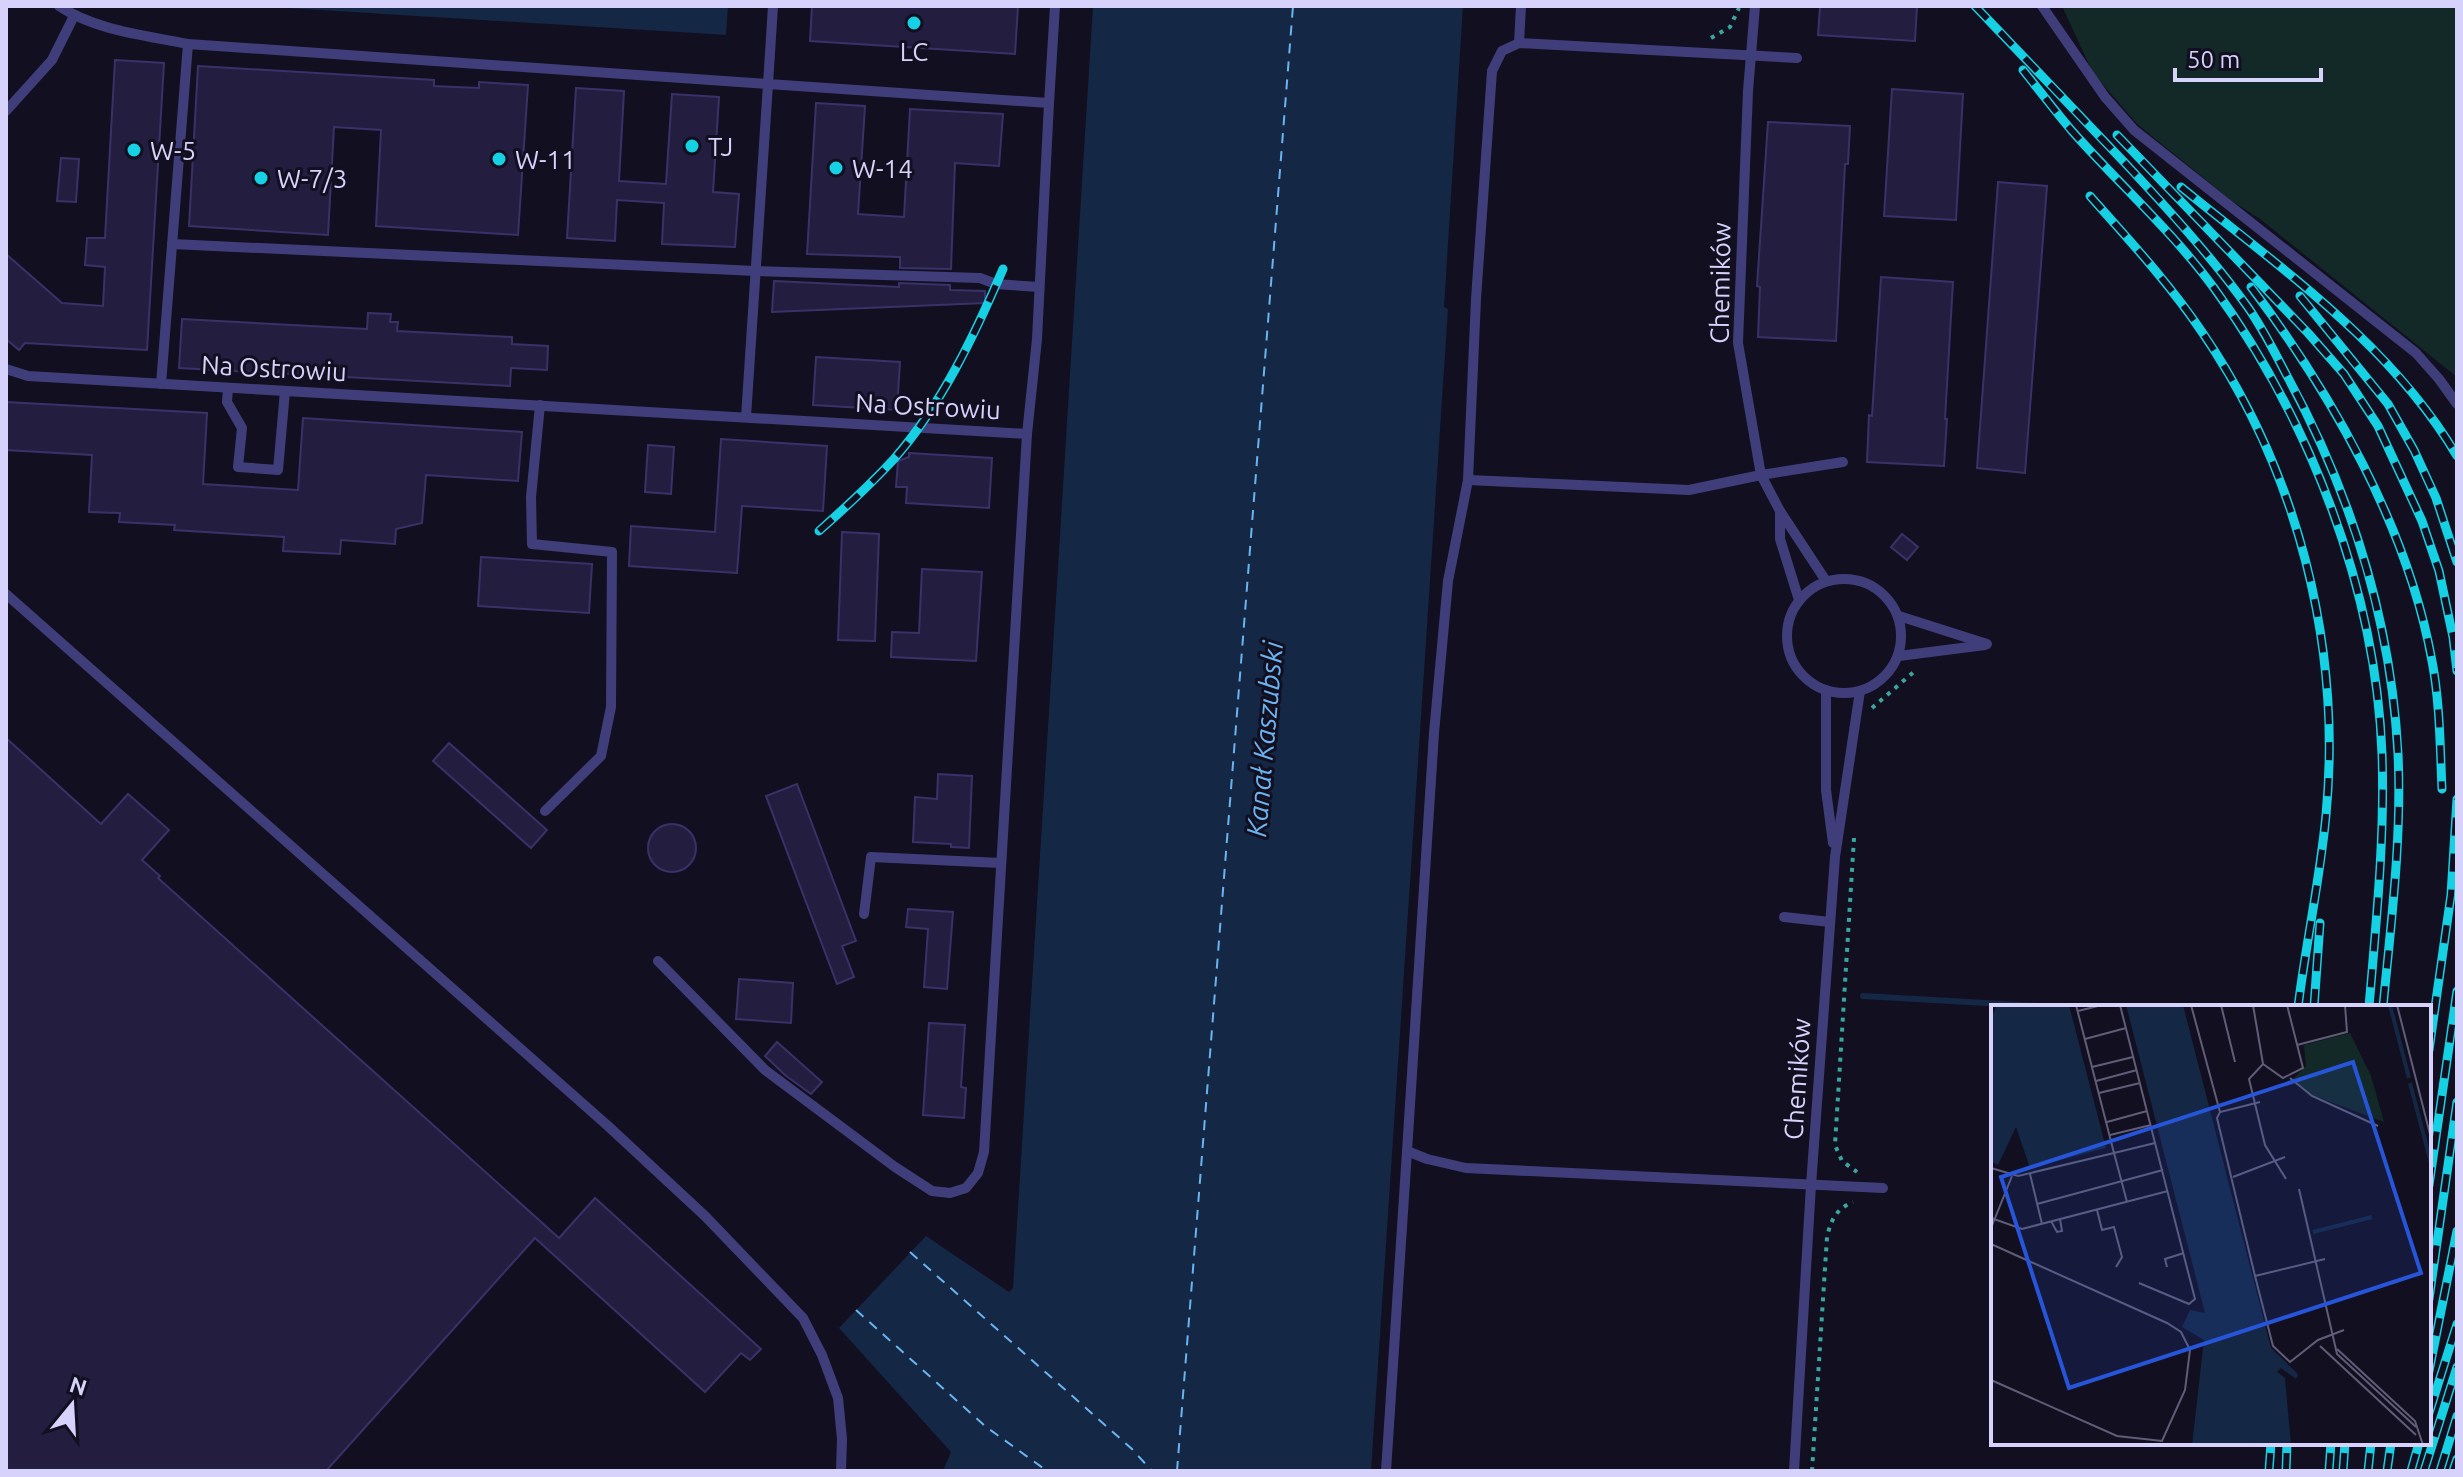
<svg xmlns="http://www.w3.org/2000/svg" width="2463" height="1477" viewBox="0 0 2463 1477" font-family="Ubuntu,sans-serif">
<style>
.green{fill:#132928}
.water{fill:#142745}
.lines{fill:none;stroke-linecap:round;stroke-linejoin:round}
.stream{stroke:#142745;stroke-width:6}
.ferry{stroke:#6ab4f1;stroke-width:2;stroke-dasharray:10 8;stroke-linecap:butt}
.building{fill:#231d3f;stroke:#3b3169;stroke-width:2}
.path{stroke:#39a7a0;stroke-width:4;stroke-dasharray:4 6;stroke-linecap:butt}
.lane{stroke:#403e7a;stroke-width:10}
.rail-casing{stroke:#15d1e3;stroke-width:9}
.rail{stroke:#120f20;stroke-width:6;stroke-dasharray:18;stroke-linecap:butt}
.poi-dot{fill:#15d1e3;stroke:#120f20;stroke-width:3}
.labels{text-anchor:middle;dominant-baseline:central;stroke-width:6;stroke-linejoin:round;paint-order:stroke}
.poi-label{font-size:26px;fill:#d6d2fb;stroke:#120f20;text-anchor:start}
.street-label{font-size:26px;fill:#d6d2fb;stroke:#120f20}
.water-label{font-size:28px;font-style:italic;fill:#6ab4f1;stroke:#120f20}
.inset-river{fill:none;stroke:#142745;stroke-width:4}
.inset-road{fill:none;stroke:#605d78;stroke-width:2}
.view{fill:#2655da;fill-opacity:0.15;stroke:#2655da;stroke-width:4}
.inset-edge{fill:none;stroke:#d6d2fb;stroke-width:4}
</style>
<rect width="100%" height="100%" fill="#120f20"/>
<polygon class="green" points="2062,6 2457,6 2457,377 2260,219 2232,201 2137,124 2093,73"/>
<g class="water">
<polygon points="256,6 728,6 726,35"/>
<polygon points="1093,6 1463,6 1444,307 1448,309 1371,1471 943,1471 951,1452 839,1328 926,1236 1009,1292 1013,1288"/>
</g>
<g class="lines">
<polyline class="stream" points="1863,996 2058,1007"/>
<g class="ferry">
<polyline points="910,1252 1132,1449 1152,1471"/>
<polyline points="856,1310 985,1426 1047,1471"/>
<polyline points="1177,1471 1293,6"/>
</g>
</g>
<g class="building">
<polygon points="812,6 1018,6 1015,54 810,41"/>
<polygon points="1820,6 1917,6 1915,41 1818,35"/>
<polygon points="115,60 164,63 147,350 25,343 19,350 6,339 6,254 62,303 103,306 105,267 85,265 87,238 105,238"/>
<polygon points="198,66 434,80 434,86 479,88 479,82 528,85 518,235 376,226 381,130 334,127 328,235 189,226"/>
<polygon points="576,88 624,91 619,181 666,184 672,94 719,97 713,192 739,194 735,247 662,244 664,203 617,200 615,241 567,238"/>
<polygon points="1892,89 1963,94 1956,220 1884,216"/>
<polygon points="816,103 865,106 858,214 904,217 910,109 1003,114 999,166 955,163 951,269 900,268 900,257 807,254"/>
<polygon points="1768,122 1850,126 1848,164 1845,164 1836,341 1758,337 1760,287 1757,286"/>
<polygon points="61,158 79,159 76,202 57,201"/>
<polygon points="1998,182 2047,186 2025,473 1977,468"/>
<polygon points="1881,277 1953,282 1945,419 1947,419 1944,466 1867,462 1869,415 1872,416"/>
<polygon points="774,281 899,287 899,283 950,285 950,290 985,291 985,303 772,312"/>
<polygon points="368,313 391,314 390,322 398,322 397,331 512,337 512,344 548,346 547,370 511,368 510,386 179,368 182,319 367,329"/>
<polygon points="816,357 900,362 897,410 813,405"/>
<polygon points="6,402 207,413 203,484 298,490 303,418 522,432 518,481 426,475 422,523 396,529 395,544 341,540 340,554 283,551 284,537 174,530 175,525 119,522 120,513 89,512 92,455 6,450"/>
<polygon points="721,439 827,446 823,511 742,506 737,573 629,566 631,526 715,532"/>
<polygon points="648,445 674,447 671,494 645,492"/>
<polygon points="909,453 992,458 989,508 906,503 907,487 896,487 898,461 909,457"/>
<polygon points="842,532 879,534 875,641 838,640"/>
<polygon points="1902,534 1918,547 1907,560 1891,547"/>
<polygon points="481,557 592,564 589,613 478,606"/>
<polygon points="922,569 982,572 976,661 891,657 892,632 919,633"/>
<polygon points="6,738 101,824 128,794 169,830 142,860 160,876 158,878 559,1238 595,1198 761,1349 750,1360 741,1353 705,1392 535,1238 326,1471 6,1471"/>
<polygon points="449,743 547,830 531,848 433,761"/>
<polygon points="938,774 972,776 969,848 951,847 951,844 913,842 915,797 937,799"/>
<polygon points="797,784 856,941 842,946 854,977 837,984 766,796"/>
<circle cx="672" cy="848" r="24"/>
<polygon points="908,909 953,912 947,989 924,987 928,929 906,927"/>
<polygon points="739,979 793,983 791,1023 736,1019"/>
<polygon points="929,1023 965,1025 961,1087 966,1088 964,1118 923,1115"/>
<polygon points="777,1042 822,1082 811,1094 785,1075 765,1056"/>
</g>
<g class="lines">
<g class="path">
<polyline points="1711,38 1730,27 1739,8"/>
<polyline points="1872,708 1916,670"/>
<polyline points="1854,838 1835,1145 1842,1161 1857,1172"/>
<path d="M1812,1471l15,-234c4,-17 9,-28 26,-35"/>
</g>
<g class="lane">
<path d="M59,6c38,25 85,29 129,38l580,40 -22,333"/>
<polyline points="773,6 768,84 1049,103 1055,6"/>
<polyline points="1755,6 1748,91 1738,343 1761,475 1780,511 1826,581"/>
<polyline points="2042,6 2105,97 2134,130 2416,353 2439,379 2457,404"/>
<polyline points="1519,43 1521,6"/>
<polyline points="1797,58 1519,43 1502,51 1492,71 1476,299 1468,480 1448,581 1434,733 1407,1151 1427,1159 1466,1168 1883,1188"/>
<polyline points="6,111 52,60 74,16"/>
<polyline points="172,244 756,271 980,278 996,284 1039,287"/>
<polyline points="6,369 28,376 1027,434"/>
<polyline points="161,384 188,44"/>
<polyline points="228,388 227,402 242,428 238,467 278,470 285,391"/>
<polyline points="540,405 531,497 532,544 612,552 611,707 601,756 545,811"/>
<polyline points="1468,480 1689,490 1761,475 1843,462"/>
<polyline points="1780,513 1780,539 1799,600"/>
<circle cx="1844" cy="636" r="57"/>
<polyline points="6,594 608,1126 705,1216 803,1318 822,1355 838,1398 842,1439 841,1471"/>
<polyline points="1899,616 1987,644"/>
<polyline points="1899,656 1985,645"/>
<polyline points="1826,690 1826,790 1833,843"/>
<polyline points="864,914 871,857 1001,863"/>
<polyline points="1784,917 1830,922"/>
<polyline points="658,961 765,1070 895,1167 932,1191 950,1193 966,1188 978,1173 984,1152 1027,434 1037,339 1049,103"/>
<polyline points="1386,1471 1407,1151"/>
<polyline points="1794,1471 1811,1185 1835,857 1860,691"/>
</g>
<g class="rail-casing">
<g id="rail">
<path d="M1975,6c50,52 100,105 150,157 43,46 85,92 122,143 15,21 27,45 39,68 64,117 105,246 112,380 4,84 -7,169 -15,253"/>
<path d="M2023,70c16,20 32,41 49,61 47,53 100,100 142,157 96,132 162,302 168,466 3,84 -6,169 -13,253"/>
<polyline points="2117,135 2308,333 2344,374 2378,426 2422,521 2439,571 2453,637 2457,671"/>
<path d="M2181,187c99,81 210,157 276,269"/>
<path d="M2090,196c39,44 79,87 112,136 96,140 140,314 124,483 -6,64 -20,128 -28,192"/>
<path d="M2251,287c81,107 157,241 181,374 8,42 8,85 10,128"/>
<polyline points="2300,296 2388,404 2414,450 2436,498 2457,562"/>
<path d="M819,531c26,-23 51,-46 75,-72 48,-55 80,-123 109,-190"/>
<polyline points="2314,1007 2320,923"/>
<polyline points="2429,1050 2451,895 2457,799"/>
<polyline points="2429,1185 2457,991"/>
<polyline points="2429,1299 2457,1102"/>
<polyline points="2429,1371 2457,1231"/>
<polyline points="2429,1413 2457,1324"/>
<polyline points="2269,1471 2271,1443"/>
<polyline points="2286,1471 2287,1443"/>
<polyline points="2329,1471 2331,1443"/>
<polyline points="2343,1471 2345,1443"/>
<polyline points="2368,1471 2371,1443"/>
<polyline points="2387,1471 2391,1443"/>
<polyline points="2411,1471 2419,1443"/>
<polyline points="2424,1471 2457,1367"/>
<polyline points="2440,1471 2457,1416"/>
<polyline points="2453,1471 2457,1459"/>
</g>
</g>
<use href="#rail" class="rail"/>
</g>
<g class="poi-dot">
<circle cx="914" cy="23" r="8"/>
<circle cx="692" cy="146" r="8"/>
<circle cx="134" cy="150" r="8"/>
<circle cx="499" cy="159" r="8"/>
<circle cx="836" cy="168" r="8"/>
<circle cx="261" cy="178" r="8"/>
</g>
<g class="labels">
<g class="poi-label">
<text x="914" y="51" text-anchor="middle">LC</text>
<text x="708" y="146">TJ</text>
<text x="150" y="150">W-5</text>
<text x="515" y="159">W-11</text>
<text x="852" y="168">W-14</text>
<text x="277" y="178">W-7/3</text>
</g>
<g class="street-label">
<text transform="translate(1720 283) rotate(-89)">Chemików</text>
<text transform="translate(274 368) rotate(3)">Na Ostrowiu</text>
<text transform="translate(928 406) rotate(3)">Na Ostrowiu</text>
<text transform="translate(1797 1079) rotate(-86)">Chemików</text>
</g>
<g class="water-label">
<text transform="translate(1264 739) rotate(-85)">Kanał Kaszubski</text>
</g>
</g>
<g transform="translate(1991 1005)">
<rect width="440" height="440" fill="#120f20"/>
<path d="M359,28l21,43 13,46 -72,-27 -19,-16 13,-13 -2,-21z" fill="#132928"/>
<path d="M6,0h72l37,143 -76,20 -14,-41 -18,38 -6,-3 -1,-144zM135,0h57l88,343 27,26 -3,4 -14,-10 -4,4 8,6 6,67h-99l12,-105 -22,-13 8,-17 15,3z" fill="#142745"/>
<path class="inset-river" d="M168,0l98,414 -6,26M399,0l19,73M419,78l21,80M322,227l59,-15M198,308l58,28 50,36M193,319l83,32"/>
<path class="inset-road" d="M85,0l38,148 41,-10 -35,-138M200,0l29,107M230,0l14,57M262,0l10,59M406,0l34,133M87,6l24,-6M94,34l41,-11M306,40l50,-13 -2,-27M101,62l41,-10M299,73l22,18 66,30M105,76l41,-11M108,88l41,-10M269,97l-40,10 -3,6 38,158 70,-17M116,117l40,-11M119,130l41,-10M0,163l27,8 96,-23 13,49M39,169l12,50M242,172l52,-20M295,174l-21,-34 -16,-66 14,-15 20,14 20,-10 -16,-63M308,184l38,165 79,73M46,199l126,-34M106,205l5,20 12,-3 8,30 -6,10M0,213l31,11 146,-38M60,216l6,11 5,-1 -2,-12M0,223l21,-52M0,239l176,79 14,9 9,18 -5,40 -23,51 -45,-5 -126,-56M176,262l-2,-8 19,-6M264,271l18,70 17,16 28,-22 26,-10M148,278l50,21 6,-5 -40,-156M329,341l96,89M346,344l78,72 8,24"/>
<path class="view" d="M362,57l68,211 -352,115 -68,-211z"/>
<rect width="440" height="440" class="inset-edge"/>
</g>
<rect width="2463" height="1477" fill="none" stroke="#d6d2fb" stroke-width="16"/>
<g transform="translate(72 1405) rotate(18)" stroke="#120f20" stroke-width="6" paint-order="stroke">
<path d="M0-6L14 30L0 20L-14 30Z" fill="#d6d2fb"/>
<text y="-12" font-size="22" font-weight="bold" text-anchor="middle" fill="#d6d2fb">N</text>
</g>
<path d="M2175 68v12h146v-12" fill="none" stroke="#d6d2fb" stroke-width="4"/>
<text x="2187" y="68" font-size="24" fill="#d6d2fb" stroke="#120f20" stroke-width="6" paint-order="stroke">50 m</text>
</svg>
